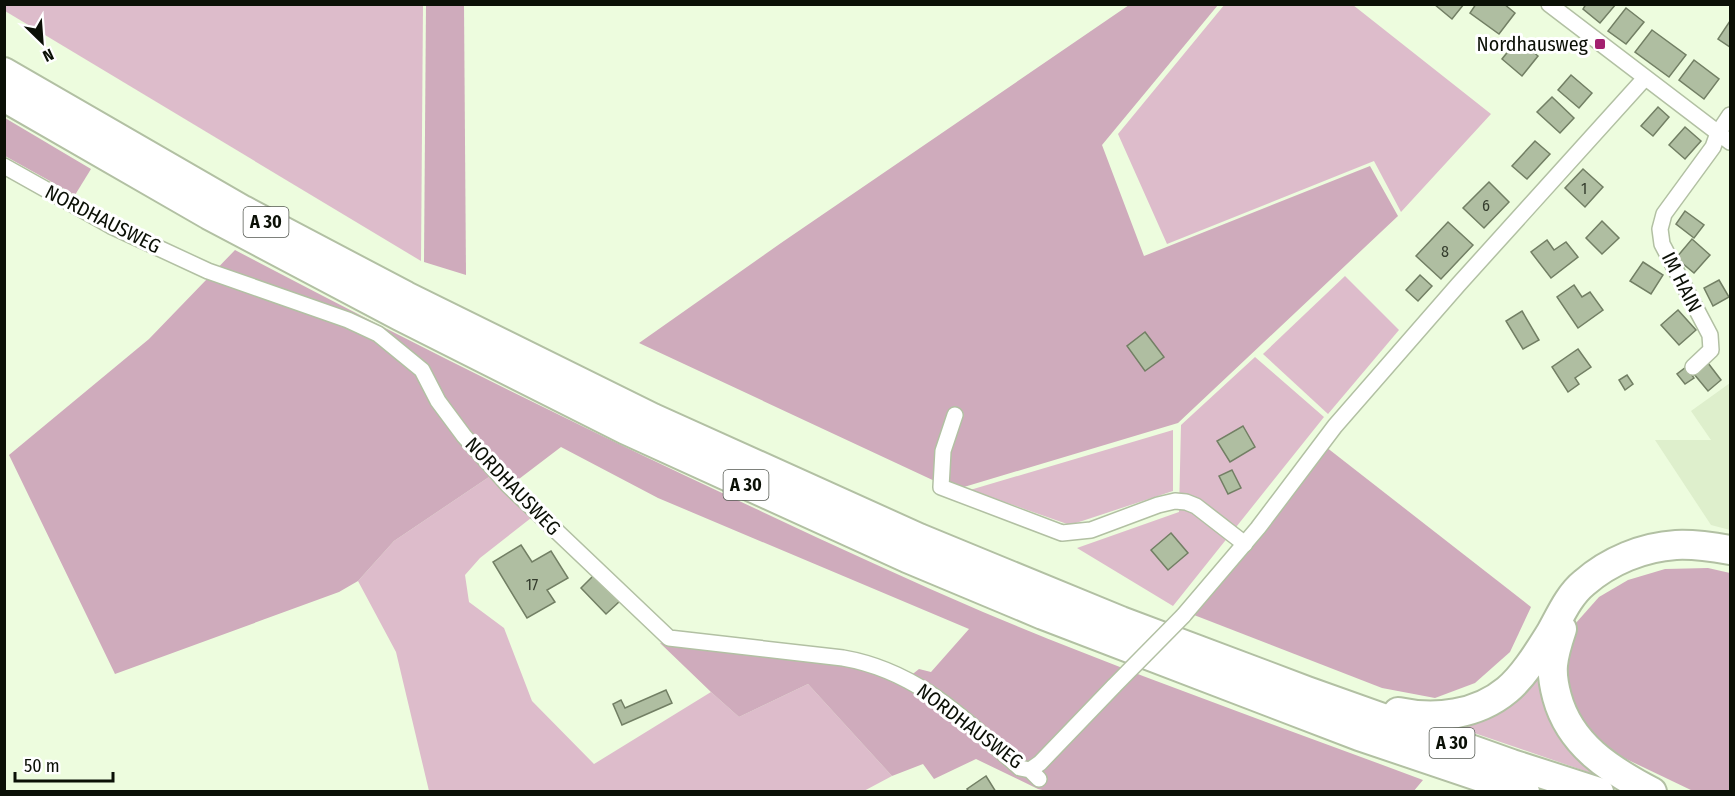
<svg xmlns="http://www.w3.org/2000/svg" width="1735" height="796" viewBox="0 0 1735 796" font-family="'Fira Sans Condensed',sans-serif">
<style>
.built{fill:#deefcc}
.green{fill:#ddbccb}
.forest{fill:#cfabbc}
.building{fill:#afbea1;stroke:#727f64;stroke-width:1.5}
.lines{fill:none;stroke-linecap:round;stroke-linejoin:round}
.street-casing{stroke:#b2c0a3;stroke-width:18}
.highway-casing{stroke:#b2c0a3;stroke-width:32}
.street{stroke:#fff;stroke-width:15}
.highway{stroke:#fff;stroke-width:28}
.street-bridge-casing{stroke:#b2c0a3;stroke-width:18;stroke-linecap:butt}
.street-bridge{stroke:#fff;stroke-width:15}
.poi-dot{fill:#a32070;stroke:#fff;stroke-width:2}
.labels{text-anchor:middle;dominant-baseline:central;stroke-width:6;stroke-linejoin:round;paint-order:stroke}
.number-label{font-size:16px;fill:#343c2d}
.shield{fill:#fff;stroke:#545851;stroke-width:1.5}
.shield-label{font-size:18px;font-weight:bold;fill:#0b1006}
.poi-label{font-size:20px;fill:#0b1006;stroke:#fff;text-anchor:end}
.street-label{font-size:20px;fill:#0b1006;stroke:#fff}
</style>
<rect width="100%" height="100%" fill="#edfcde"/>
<polygon class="built" points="1730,383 1730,530 1711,525 1655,440 1711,440 1691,411"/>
<g class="green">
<polygon points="1225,4 1353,5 1491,114 1401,212 1374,161 1167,244 1118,134"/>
<polygon points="4,5 423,5 421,261 5,11"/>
<polygon points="1345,276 1399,330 1328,414 1263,354"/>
<polygon points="1255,357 1324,417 1173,606 1077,548 1179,512 1181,425"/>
<polygon points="1173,430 1173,491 1070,525 970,490"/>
<polygon points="489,477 531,518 480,558 465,575 469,602 504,628 532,701 594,764 711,692 739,717 808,684 892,776 862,792 429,791 396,652 358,581 394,541"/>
<polygon points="1549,647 1620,783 1445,723"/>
</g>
<g class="forest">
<polygon points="426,5 464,5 466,275 424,262"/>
<polygon points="1129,5 1218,5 1102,145 1144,256 1370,166 1398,216 1178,423 954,490 639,343 781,243"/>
<polygon points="5,118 91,169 75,195 5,156"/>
<path d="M235,250c149,79 299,154 451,226 98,46 197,93 297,136 145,61 293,113 440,168l-10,12h-362l-13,-3 -62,-30 -42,20 -11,-15 -31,12 -84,-92 -69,33 -28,-25 -51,-49 196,23 43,19 20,-16 12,3 38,-43 -311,-131 -97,-51 -46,35 -26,-5 -95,64 -36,40 -19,11 -224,82 -106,-219 140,-116z"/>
<polygon points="1326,447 1531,607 1510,652 1475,683 1435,698 1382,688 1194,615"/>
<polygon points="1708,568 1730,573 1730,791 1693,791 1624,758 1597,739 1580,719 1568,694 1565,658 1575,624 1599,597 1628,580 1665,569"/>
</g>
<g class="building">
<polygon points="1434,4 1464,4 1452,19"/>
<polygon points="1476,4 1504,4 1515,13 1499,34 1470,13"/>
<polygon points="1586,4 1616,4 1600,23 1583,9"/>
<polygon points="1626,8 1644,22 1626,44 1608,31"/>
<polygon points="1730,21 1730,47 1718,39"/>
<polygon points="1652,30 1686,55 1669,77 1635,52"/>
<polygon points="1518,39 1538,56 1522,76 1502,59"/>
<polygon points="1694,60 1719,79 1704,99 1679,80"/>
<polygon points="1571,75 1592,93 1579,108 1558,90"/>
<polygon points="1552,97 1574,118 1560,133 1537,112"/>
<polygon points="1658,107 1669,117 1653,136 1641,126"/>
<polygon points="1685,127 1701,141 1685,159 1669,145"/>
<polygon points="1535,141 1550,154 1527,179 1512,166"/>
<polygon points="1583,169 1603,187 1585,207 1565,188"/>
<polygon points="1489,182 1509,202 1484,228 1463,208"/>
<polygon points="1685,211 1704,225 1694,238 1676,224"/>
<polygon points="1602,221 1619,238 1602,254 1586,238"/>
<polygon points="1448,222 1473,245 1441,279 1416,256"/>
<polygon points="1692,239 1710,255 1694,273 1676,258"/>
<polygon points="1547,240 1554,250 1566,242 1578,257 1551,278 1531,252"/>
<polygon points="1643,262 1663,275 1651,294 1630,281"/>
<polygon points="1420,275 1432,286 1418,301 1406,290"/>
<polygon points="1719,280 1729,297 1713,306 1704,288"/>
<polygon points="1574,285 1582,297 1590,292 1603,310 1578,328 1557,297"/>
<polygon points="1678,310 1696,330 1679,345 1661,325"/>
<polygon points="1522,311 1539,340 1523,349 1506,321"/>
<polygon points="1145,332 1164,357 1145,371 1127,346"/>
<polygon points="1578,349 1591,367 1575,378 1579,384 1568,392 1552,367"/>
<polygon points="1708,363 1721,380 1708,391 1694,374"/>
<polygon points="1686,367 1694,378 1685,384 1677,374"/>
<polygon points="1627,375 1633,384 1625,390 1619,380"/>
<polygon points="1243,426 1255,447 1230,462 1217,441"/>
<polygon points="1232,470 1241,488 1228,494 1219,476"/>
<polygon points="1171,533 1188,553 1168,570 1151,550"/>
<polygon points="521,545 532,562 551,551 568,578 547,590 555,602 527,618 493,562"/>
<polygon points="594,575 620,601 606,614 581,588"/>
<polygon points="666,690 672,703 622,725 613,704 621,700 625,708"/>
<polygon points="986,776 996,792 969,792 967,789"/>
</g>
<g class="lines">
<g class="street-casing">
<g id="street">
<polyline points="1549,4 1730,142"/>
<path d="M4,166l107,60 97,45 140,49 30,14 44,36 16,31 26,35 44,49 161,153 174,20c75,13 121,61 177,110l10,2 9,9"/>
<polyline points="1693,367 1711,350 1710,335 1662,244 1660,229 1664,214 1713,147 1718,133 1730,115"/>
<polyline points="955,415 943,451 941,487 1062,533 1091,530 1158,505 1175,501 1186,502 1196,506 1245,544"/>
<polyline points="1183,616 1258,528 1335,426 1458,285 1645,78"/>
<polyline points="1030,770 1040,763 1114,686"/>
</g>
</g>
<g class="highway-casing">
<g id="highway">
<polyline points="4,72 243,210 406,296 653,418 919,538 1121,621 1307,691 1512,764 1599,792"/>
<polyline points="4,97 209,215 400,316 626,430 907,558 1043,615 1359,736 1525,792"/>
<path d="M1562,629c-4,12 -8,24 -9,36 -1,11 1,21 4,32 13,48 53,73 95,95"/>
<path d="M1398,712c37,8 79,3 109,-22 17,-14 32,-39 44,-58 9,-16 18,-37 33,-49 25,-22 59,-36 92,-38 18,-1 37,2 54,5"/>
</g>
</g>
<use href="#street" class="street"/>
<use href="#highway" class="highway"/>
<g class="street-bridge-casing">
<polyline id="street-bridge" points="1114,686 1183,616"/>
</g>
<use href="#street-bridge" class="street-bridge"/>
</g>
<rect class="poi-dot" x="1594" y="38" width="12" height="12" rx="3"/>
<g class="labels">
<g class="number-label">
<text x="1584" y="188">1</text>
<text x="1486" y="205">6</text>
<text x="1445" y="251">8</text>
<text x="532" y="584">17</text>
</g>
<g class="shield">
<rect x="243.5" y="207" width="45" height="30" rx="4.5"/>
<rect x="723.5" y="470" width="45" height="30" rx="4.5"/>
<rect x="1429.5" y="728" width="45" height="30" rx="4.5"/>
</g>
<g class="shield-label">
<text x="266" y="222">A 30</text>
<text x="746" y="485">A 30</text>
<text x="1452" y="743">A 30</text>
</g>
<g class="poi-label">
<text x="1588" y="44">Nordhausweg</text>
</g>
<g class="street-label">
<text transform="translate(103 219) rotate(27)">NORDHAUSWEG</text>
<text transform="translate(1682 282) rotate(63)">IM HAIN</text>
<text transform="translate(513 486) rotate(46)">NORDHAUSWEG</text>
<text transform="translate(970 726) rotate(37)">NORDHAUSWEG</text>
</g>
</g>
<rect width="1735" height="796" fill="none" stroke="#0b1006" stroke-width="12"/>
<g transform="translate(42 42) rotate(155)" stroke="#ffffff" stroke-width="4.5" paint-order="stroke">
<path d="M0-4.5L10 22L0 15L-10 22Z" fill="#0b1006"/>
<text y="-9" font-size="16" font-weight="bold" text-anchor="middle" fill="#0b1006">N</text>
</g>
<path d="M15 772v9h98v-9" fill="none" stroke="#0b1006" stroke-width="3"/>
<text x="24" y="772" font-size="18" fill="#0b1006" stroke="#ffffff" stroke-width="4.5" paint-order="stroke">50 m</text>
</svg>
